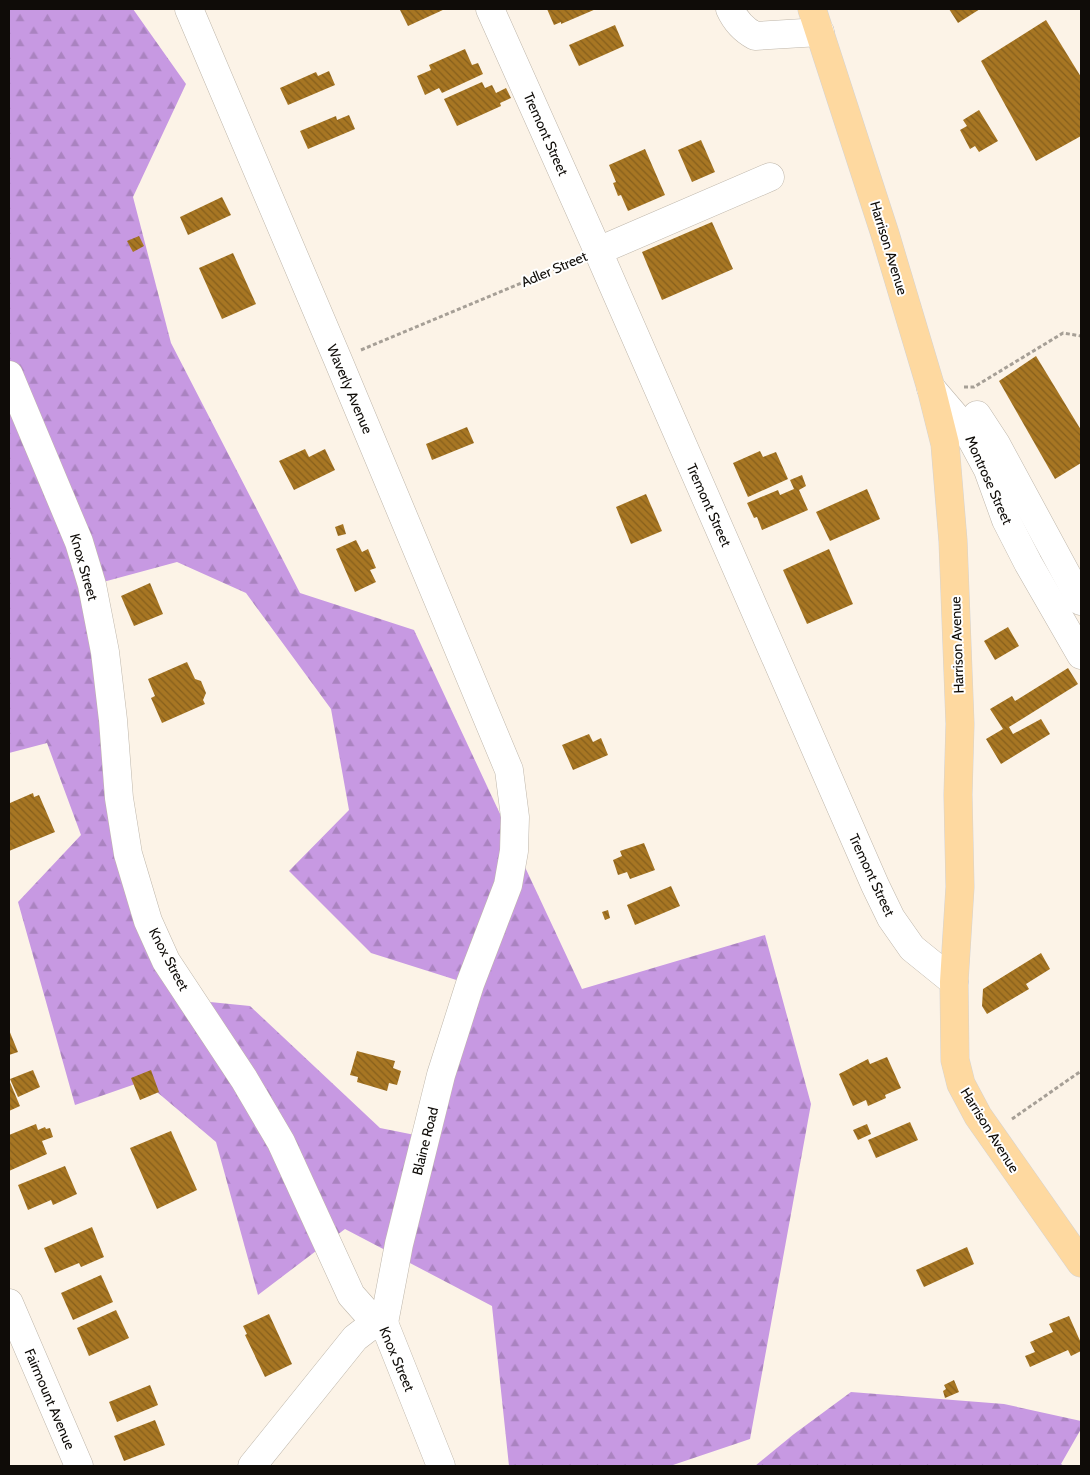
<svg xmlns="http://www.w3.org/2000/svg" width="1090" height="1475" viewBox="0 0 1090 1475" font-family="Cabin,sans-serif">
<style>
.forest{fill:url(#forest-firs);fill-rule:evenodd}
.building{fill:url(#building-back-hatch)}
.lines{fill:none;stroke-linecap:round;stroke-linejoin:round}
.minor-casing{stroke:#beb6aa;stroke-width:29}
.major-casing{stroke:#d4d3d3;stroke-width:29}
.path{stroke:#a69f96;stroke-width:3;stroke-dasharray:4 2.5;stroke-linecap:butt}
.minor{stroke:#fff;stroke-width:28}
.major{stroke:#fed9a0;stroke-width:28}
.labels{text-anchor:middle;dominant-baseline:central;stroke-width:4;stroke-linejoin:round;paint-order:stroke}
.street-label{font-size:14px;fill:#0f0c08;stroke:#fff}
</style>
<defs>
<pattern id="forest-firs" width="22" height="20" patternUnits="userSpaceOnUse" patternTransform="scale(1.25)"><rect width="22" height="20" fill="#c799e2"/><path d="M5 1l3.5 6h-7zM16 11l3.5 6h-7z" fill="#aa83c0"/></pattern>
<pattern id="building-back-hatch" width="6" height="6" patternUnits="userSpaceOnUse" patternTransform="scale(1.25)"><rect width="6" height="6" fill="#a77623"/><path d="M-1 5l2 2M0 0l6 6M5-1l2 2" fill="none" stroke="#865f1c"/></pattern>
</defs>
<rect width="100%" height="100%" fill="#fcf3e7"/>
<g class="forest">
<path d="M9,9h124l53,75 -53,113 38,146 129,250 114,37 168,359 183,-54 46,169 -61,335 -80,27h-161l-17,-160 -147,-77 -87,66 -42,-153 -72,-61 -69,24 -57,-203 63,-67 -34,-92 -38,10zM177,562l69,31 85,116 18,101 -60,61 82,82 98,31 -44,153 -45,-9 -130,-122 -60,-6 -71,-202 -27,-213z"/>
<polygon points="851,1392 1004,1404 1081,1421 1081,1429 1061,1464 1064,1466 755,1466 794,1434"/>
</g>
<g class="building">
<polygon points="402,9 445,9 408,26 400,10"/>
<polygon points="547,9 596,9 561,24 561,22 554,25"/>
<polygon points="949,9 980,9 958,23"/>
<polygon points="1046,20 1081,77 1081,136 1036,161 981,61"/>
<polygon points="615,25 624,46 579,66 569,45"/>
<polygon points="465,49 472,65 478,63 483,74 442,93 439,88 425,95 417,76 431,70 429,65"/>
<polygon points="329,71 335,85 288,105 280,88 316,72 318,76"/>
<polygon points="482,82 485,88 492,85 496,93 506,88 511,98 500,103 501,106 457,126 444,99"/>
<polygon points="979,110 998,141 979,152 975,146 970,149 960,130 967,126 963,120"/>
<polygon points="349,115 355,129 308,149 300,131 336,116 337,120"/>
<polygon points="701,140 715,172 692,182 678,150"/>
<polygon points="645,149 665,195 628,211 621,195 618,196 613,183 616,182 609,165"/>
<polygon points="222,197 231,215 188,235 180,217"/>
<polygon points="712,222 733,269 662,300 642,252"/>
<polygon points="139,236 144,246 133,252 127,241"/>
<polygon points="233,253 256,304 222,319 199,268"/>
<polygon points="1036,356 1081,430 1081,463 1055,479 999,381"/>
<polygon points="467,427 474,443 432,460 426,444"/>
<polygon points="305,449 309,457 325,449 335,470 294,490 279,461"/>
<polygon points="760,451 763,457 776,452 788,479 748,497 733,463"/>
<polygon points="802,475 806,486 799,490 808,510 762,530 757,517 754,518 747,503 778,490 780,495 794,489 790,480"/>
<polygon points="867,489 880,519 830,541 816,512"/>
<polygon points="646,494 662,531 631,544 616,507"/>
<polygon points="343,524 346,534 338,536 335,527"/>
<polygon points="356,540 362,552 368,549 376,568 370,570 376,582 355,592 336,549"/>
<polygon points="829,549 853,604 807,624 783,570"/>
<polygon points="150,583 163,614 134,626 121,596"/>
<polygon points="1008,627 1019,646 995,660 984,641"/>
<polygon points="187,662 195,679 201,681 206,693 203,700 205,704 162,723 151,698 155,696 148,679"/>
<polygon points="1068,668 1078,684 1009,727 1013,734 1041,719 1050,734 1001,764 986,739 1003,729 990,709 1012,696 1015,701"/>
<polygon points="589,734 593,742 601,738 608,755 573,770 562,745"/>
<polygon points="33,793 34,797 39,795 55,832 9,851 10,803"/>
<polygon points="644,843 655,870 630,879 627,872 618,875 613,860 622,856 620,851"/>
<polygon points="671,886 680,906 635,925 627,905"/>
<polygon points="608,910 610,918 605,920 602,912"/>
<polygon points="1041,953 1050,969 1026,984 1029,989 987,1014 982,1006 983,989"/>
<polygon points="9,1030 18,1052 9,1055"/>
<polygon points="357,1051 395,1061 393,1068 401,1071 397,1085 389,1083 387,1091 357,1082 358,1077 350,1075"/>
<polygon points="887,1057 901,1088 885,1095 886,1098 868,1106 866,1100 853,1106 839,1074 868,1059 870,1064"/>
<polygon points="33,1070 40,1087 18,1097 10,1079"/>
<polygon points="151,1070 159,1092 140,1100 131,1078"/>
<polygon points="9,1080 20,1106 9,1111"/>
<polygon points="910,1122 918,1140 876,1158 868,1140"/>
<polygon points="36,1124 38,1130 45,1127 46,1129 50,1128 53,1137 42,1141 47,1154 9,1171 9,1135"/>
<polygon points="867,1124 871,1134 858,1140 853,1130"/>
<polygon points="171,1131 197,1190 157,1209 130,1148"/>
<polygon points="65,1166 77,1194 53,1205 51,1200 28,1210 18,1185"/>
<polygon points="92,1227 104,1257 81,1267 79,1263 55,1273 44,1248"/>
<polygon points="967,1247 974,1264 924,1287 916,1270"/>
<polygon points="101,1275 113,1302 73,1320 61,1293"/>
<polygon points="116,1310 129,1338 89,1356 77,1328"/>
<polygon points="269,1314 292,1364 265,1377 245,1335 247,1334 243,1326"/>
<polygon points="1069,1316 1081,1343 1081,1351 1071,1356 1068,1350 1030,1367 1025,1356 1035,1352 1030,1342 1053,1332 1049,1324"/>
<polygon points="954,1380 959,1392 945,1398 943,1391 946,1389 944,1385"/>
<polygon points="150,1385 158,1405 117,1422 109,1402"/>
<polygon points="155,1420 165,1445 124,1461 114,1436"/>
</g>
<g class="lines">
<g class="minor-casing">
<g id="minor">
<polyline points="189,9 338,360 509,770 515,817 514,851 508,885 470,984 441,1075 399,1244 384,1323 368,1328 355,1338 252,1466"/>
<polyline points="490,9 598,251 875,885 891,918 912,948 954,982"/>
<path d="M730,9c5,11 14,21 25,27l65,-4"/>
<polyline points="598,251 770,177"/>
<polyline points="9,375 79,542 92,585 105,652 113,720 119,798 128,854 148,921 166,961 244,1079 281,1142 351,1295 367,1313 384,1323 441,1466"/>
<polyline points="931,388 966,429 988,470 1006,520 1028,563 1081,655"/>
<polyline points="977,415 996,444 1081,601"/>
<polyline points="9,1303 79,1466"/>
</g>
</g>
<g class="major-casing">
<polyline id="major" points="812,9 885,234 931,388 945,444 953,541 960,724 958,795 960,887 954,982 955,1060 961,1084 978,1116 1081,1263"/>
</g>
<g class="path">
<polyline points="361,350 574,261"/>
<polyline points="964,387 974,387 1063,333 1081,336"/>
<polyline points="1012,1119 1081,1071"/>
</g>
<use href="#minor" class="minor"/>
<use href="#major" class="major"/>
</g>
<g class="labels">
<g class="street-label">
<text transform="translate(546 134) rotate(66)">Tremont Street</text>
<text transform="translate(889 248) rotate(73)">Harrison Avenue</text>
<text transform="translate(554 269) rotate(-23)">Adler Street</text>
<text transform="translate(350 389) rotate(67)">Waverly Avenue</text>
<text transform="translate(989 480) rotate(66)">Montrose Street</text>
<text transform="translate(709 505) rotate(66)">Tremont Street</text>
<text transform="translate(84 567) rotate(74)">Knox Street</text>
<text transform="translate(957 645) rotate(-92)">Harrison Avenue</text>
<text transform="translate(872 875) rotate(65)">Tremont Street</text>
<text transform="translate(169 959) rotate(62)">Knox Street</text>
<text transform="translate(990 1130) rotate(58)">Harrison Avenue</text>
<text transform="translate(425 1141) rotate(-76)">Blaine Road</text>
<text transform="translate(397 1359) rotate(67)">Knox Street</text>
<text transform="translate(50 1399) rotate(67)">Fairmount Avenue</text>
</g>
</g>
<rect width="1090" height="1475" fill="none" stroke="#0f0c08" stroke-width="20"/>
</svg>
